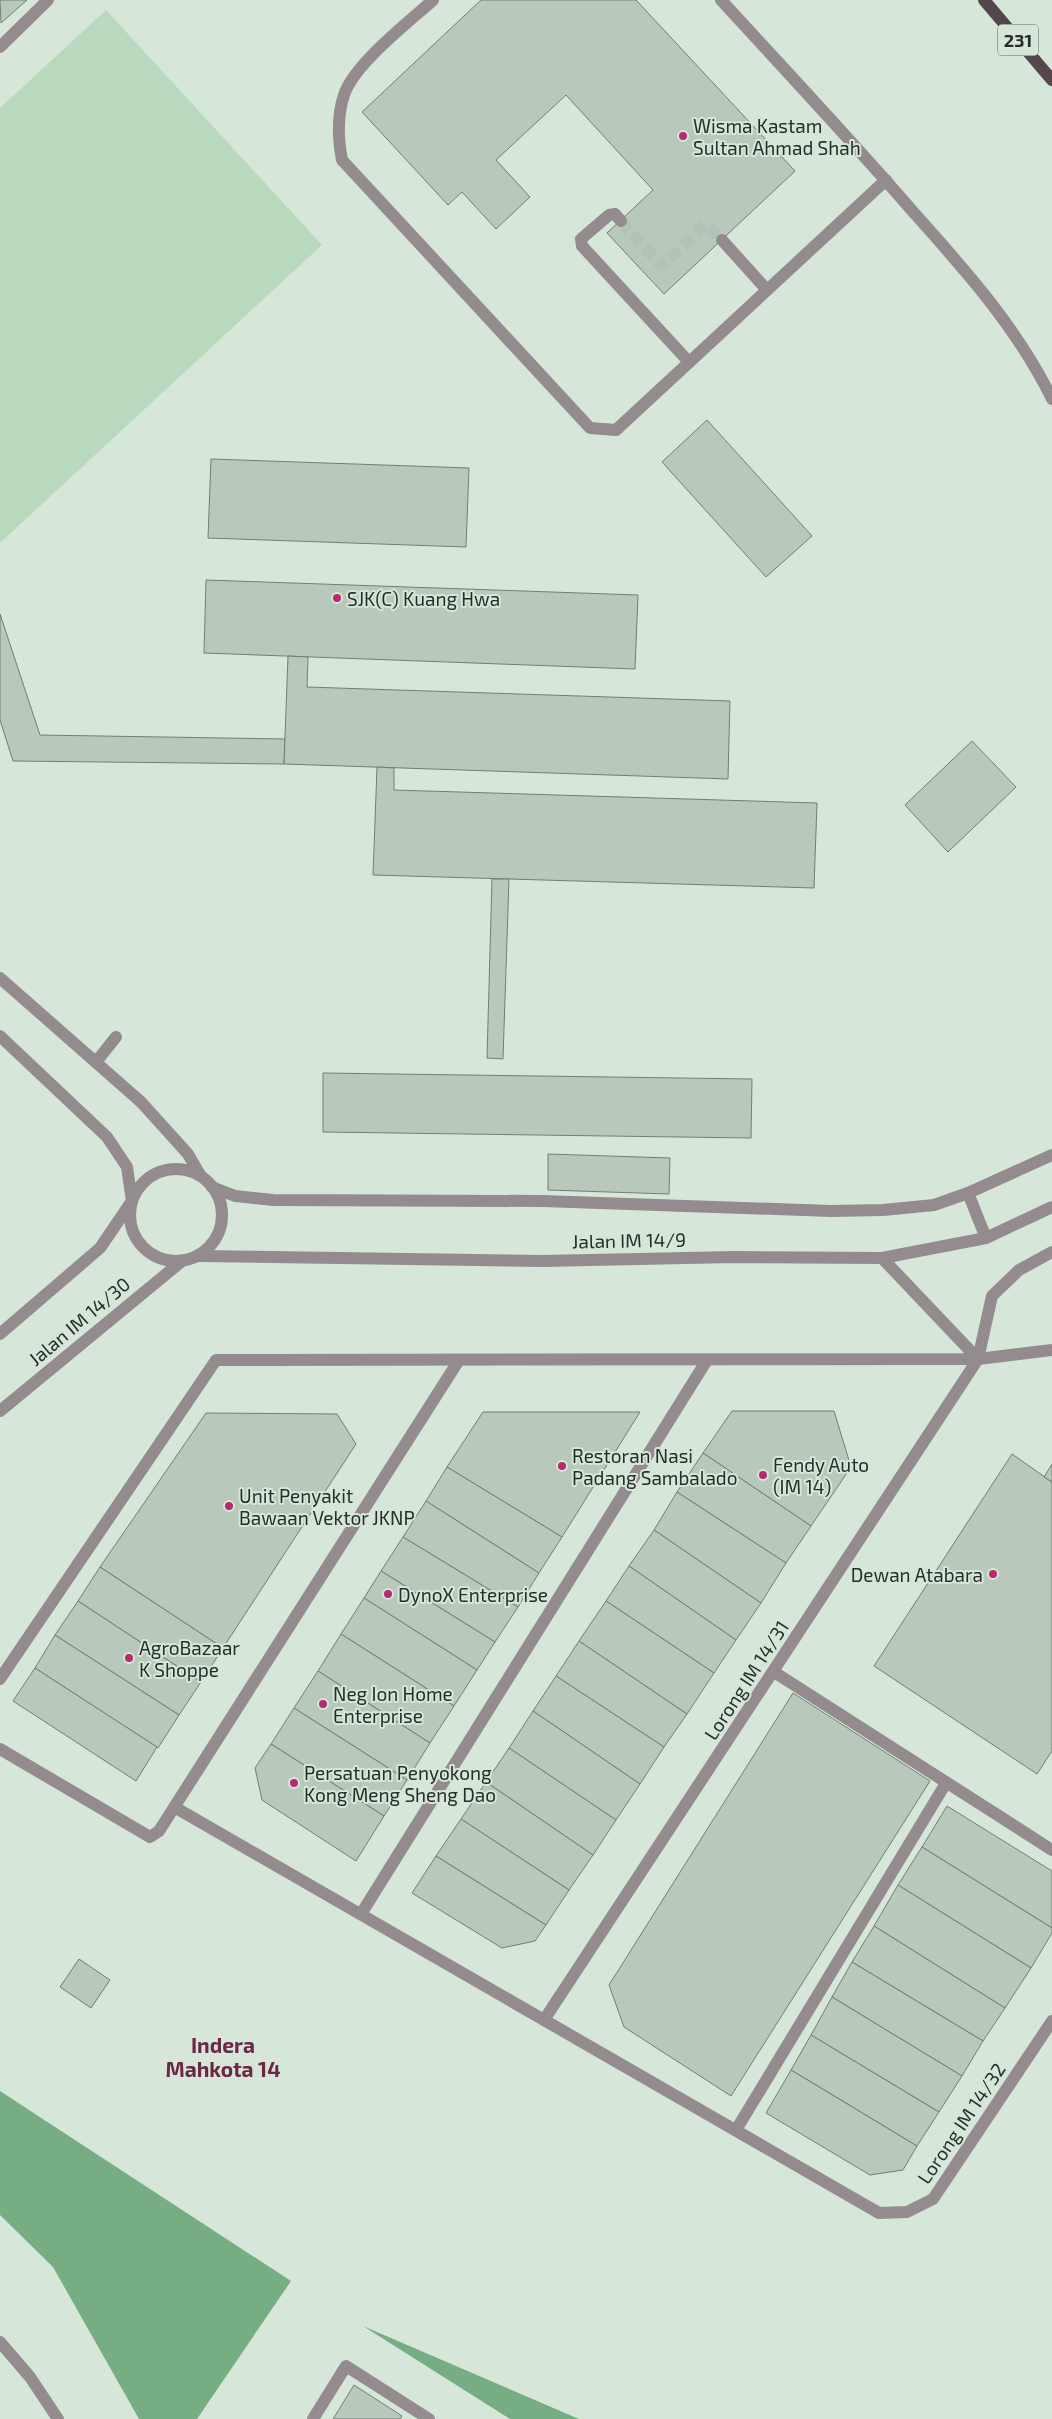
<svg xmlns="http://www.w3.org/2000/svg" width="1052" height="2419" viewBox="0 0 1052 2419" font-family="'Exo 2',sans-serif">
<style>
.green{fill:#b8d9be}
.forest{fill:#77ad83}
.building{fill:#b8c8bb;stroke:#707f72}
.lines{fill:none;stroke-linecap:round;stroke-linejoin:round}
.minor-tunnel{stroke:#b3c2b6;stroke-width:12;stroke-dasharray:12 6;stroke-linecap:butt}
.minor{stroke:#948b8e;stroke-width:12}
.major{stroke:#54464b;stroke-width:12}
.poi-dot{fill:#b42c6f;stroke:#d6e7d9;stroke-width:2}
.labels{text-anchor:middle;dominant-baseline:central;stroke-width:4;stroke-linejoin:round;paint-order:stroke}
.shield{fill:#d6e7d9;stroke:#5c655d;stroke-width:1}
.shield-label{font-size:18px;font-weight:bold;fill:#272d28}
.poi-label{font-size:19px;fill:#272d28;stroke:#d6e7d9;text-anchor:start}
.street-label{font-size:19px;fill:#272d28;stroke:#d6e7d9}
.quarter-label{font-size:21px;font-weight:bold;fill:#6b2845;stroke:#d6e7d9}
</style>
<rect width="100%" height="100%" fill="#d6e7d9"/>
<polygon class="green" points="106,10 322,245 0,543 0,108"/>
<g class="forest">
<polygon points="0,2091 291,2281 197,2419 139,2419 53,2267 0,2215"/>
<polygon points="363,2326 579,2419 510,2419"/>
</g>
<g class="building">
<polygon points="0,0 27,0 1,23"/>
<polygon points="481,0 636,0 795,171 664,294 607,233 653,190 566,95 496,160 530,197 496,229 462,192 448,205 362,112"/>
<polygon points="707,420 812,536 766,577 662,462"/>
<polygon points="211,459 469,468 466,547 208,538"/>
<polygon points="206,580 638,595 635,669 204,653"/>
<polygon points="0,614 40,735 285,739 284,764 13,761 0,720"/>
<polygon points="288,656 308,657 307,687 730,701 728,779 284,764"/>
<polygon points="972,741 1016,787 948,852 905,805"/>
<polygon points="377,767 394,768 394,790 817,803 814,888 373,875"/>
<polygon points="492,879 509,879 503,1059 487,1058"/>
<polygon points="323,1073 752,1079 751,1138 323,1132"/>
<polygon points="548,1154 670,1158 669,1194 548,1190"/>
<polygon points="732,1411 834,1411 851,1467 811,1526 703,1453"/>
<polygon points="483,1412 640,1412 562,1537 447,1467"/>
<polygon points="206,1413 337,1414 356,1444 223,1648 100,1567"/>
<polygon points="703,1453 811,1526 786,1563 677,1492"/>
<polygon points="1012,1454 1052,1482 1052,1751 1037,1774 874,1666"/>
<polygon points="1052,1464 1052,1482 1044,1477"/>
<polygon points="447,1467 562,1537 539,1573 426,1501"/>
<polygon points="677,1492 786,1563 761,1603 654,1530"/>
<polygon points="426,1501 539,1573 518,1607 403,1537"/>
<polygon points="654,1530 761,1603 736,1640 629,1566"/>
<polygon points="403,1537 518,1607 495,1642 381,1571"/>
<polygon points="629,1566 736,1640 714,1673 606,1601"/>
<polygon points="100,1567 223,1648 201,1682 78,1601"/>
<polygon points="381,1571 495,1642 477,1670 364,1598"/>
<polygon points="364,1598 477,1670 454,1706 341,1634"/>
<polygon points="78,1601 201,1682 179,1715 55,1635"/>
<polygon points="606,1601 714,1673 687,1714 579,1641"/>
<polygon points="341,1634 454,1706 430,1743 318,1671"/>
<polygon points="55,1635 179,1715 158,1748 35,1668"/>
<polygon points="579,1641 687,1714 664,1747 556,1676"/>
<polygon points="35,1668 157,1747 136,1781 13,1701"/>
<polygon points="318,1671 430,1743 407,1780 294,1708"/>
<polygon points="556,1676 664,1747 640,1784 533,1711"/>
<polygon points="793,1693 930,1781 731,2096 624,2027 609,1985"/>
<polygon points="294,1708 407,1780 384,1816 271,1744"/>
<polygon points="533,1711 640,1784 616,1820 509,1748"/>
<polygon points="271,1744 384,1816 356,1861 262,1800 255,1768"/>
<polygon points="509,1748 616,1820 593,1855 486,1782"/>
<polygon points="486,1782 593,1855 569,1890 461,1819"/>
<polygon points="947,1806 1052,1871 1052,1928 922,1847"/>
<polygon points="461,1819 569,1890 546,1925 436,1856"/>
<polygon points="922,1847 1052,1928 1052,1933 1031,1968 898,1885"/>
<polygon points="436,1856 546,1925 535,1941 502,1948 412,1893"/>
<polygon points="898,1885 1031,1968 1005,2008 874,1926"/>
<polygon points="874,1926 1005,2008 983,2041 852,1962"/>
<polygon points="79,1959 110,1980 91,2008 60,1987"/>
<polygon points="852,1962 983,2041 962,2076 832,1997"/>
<polygon points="832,1997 962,2076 939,2112 811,2035"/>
<polygon points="811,2035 939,2112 917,2146 791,2070"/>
<polygon points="791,2070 917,2146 903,2170 870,2175 766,2113"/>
<polygon points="354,2385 402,2416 400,2419 333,2419"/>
</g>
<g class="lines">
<polyline class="minor-tunnel" points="621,221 662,266 706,224 722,240"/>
<g class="minor">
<path d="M433,0c-25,23 -79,64 -89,95 -7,21 -6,44 -2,65l248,268 26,2 270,-250"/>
<path d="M721,0c65,71 131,141 194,214 51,57 103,115 137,185"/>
<polyline points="0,47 48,0"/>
<polyline points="621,221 615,214 609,215 581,239 582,246 689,362"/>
<polyline points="722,240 767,290"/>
<polyline points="0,978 141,1102 188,1154 200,1175"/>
<polyline points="0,1036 107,1137 127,1167 132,1201 100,1248 0,1334"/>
<polyline points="96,1062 116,1037"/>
<circle cx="176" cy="1215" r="46"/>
<polyline points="212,1187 235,1196 273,1200 543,1201 831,1211 883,1210 934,1205 968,1193 1052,1155"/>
<polyline points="968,1193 986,1238"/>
<polyline points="198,1256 542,1261 734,1257 882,1258 986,1238 1052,1207"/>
<polyline points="882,1258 978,1359"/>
<polyline points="0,1411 182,1261"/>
<polyline points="774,1672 1052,1850"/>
<polyline points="0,1679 216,1360 978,1359 1052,1350"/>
<polyline points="0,1749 150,1837 159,1831 459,1360"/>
<polyline points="176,1808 879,2213 907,2212 933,2199 1052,2021"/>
<polyline points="361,1914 707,1360"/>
<polyline points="544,2020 978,1359 992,1296 1019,1270 1052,1252"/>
<polyline points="736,2130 946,1783"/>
<polyline points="0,2342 30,2377 58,2419"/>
<polyline points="313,2419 346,2366 429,2419"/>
</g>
<polyline class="major" points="984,0 1052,80"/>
</g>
<g class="poi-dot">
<circle cx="683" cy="136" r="5"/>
<circle cx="337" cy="598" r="5"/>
<circle cx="562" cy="1466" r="5"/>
<circle cx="763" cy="1475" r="5"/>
<circle cx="229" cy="1506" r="5"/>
<circle cx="993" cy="1574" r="5"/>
<circle cx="388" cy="1594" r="5"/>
<circle cx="129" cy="1658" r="5"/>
<circle cx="323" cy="1704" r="5"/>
<circle cx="294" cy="1783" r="5"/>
</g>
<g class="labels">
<rect class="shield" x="998" y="24.5" width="40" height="31" rx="4"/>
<g class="shield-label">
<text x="1018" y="40">231</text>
</g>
<g class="poi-label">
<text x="693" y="125">Wisma Kastam<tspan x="693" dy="22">Sultan Ahmad Shah</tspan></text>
<text x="347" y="598">SJK(C) Kuang Hwa</text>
<text x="572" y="1455">Restoran Nasi<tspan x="572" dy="22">Padang Sambalado</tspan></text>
<text x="773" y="1464">Fendy Auto<tspan x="773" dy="22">(IM 14)</tspan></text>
<text x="239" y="1495">Unit Penyakit<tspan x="239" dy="22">Bawaan Vektor JKNP</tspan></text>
<text x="983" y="1574" text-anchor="end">Dewan Atabara</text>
<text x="398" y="1594">DynoX Enterprise</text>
<text x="139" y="1647">AgroBazaar<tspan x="139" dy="22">K Shoppe</tspan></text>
<text x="333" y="1693">Neg Ion Home<tspan x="333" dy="22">Enterprise</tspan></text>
<text x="304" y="1772">Persatuan Penyokong<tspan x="304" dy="22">Kong Meng Sheng Dao</tspan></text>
</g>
<g class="street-label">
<text transform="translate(629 1240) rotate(-1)">Jalan IM 14/9</text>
<text transform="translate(79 1321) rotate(-40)">Jalan IM 14/30</text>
<text transform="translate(746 1680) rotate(-57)">Lorong IM 14/31</text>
<text transform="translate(961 2123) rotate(-56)">Lorong IM 14/32</text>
</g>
<g class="quarter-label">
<text x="223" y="2044">Indera<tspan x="223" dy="24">Mahkota 14</tspan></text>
</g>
</g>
</svg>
